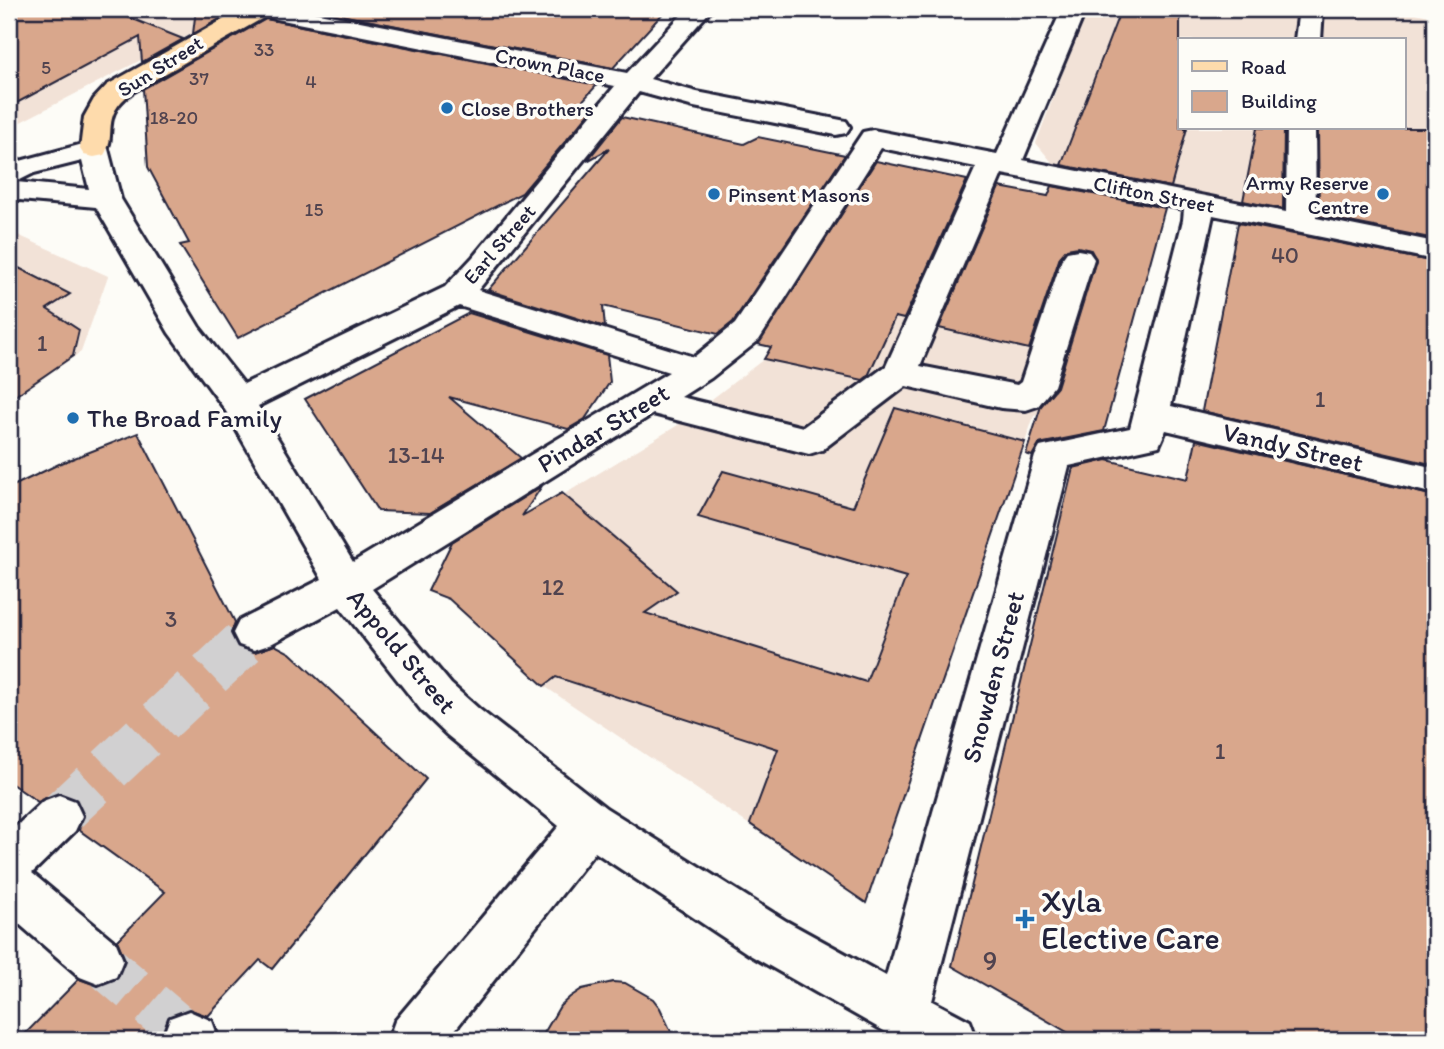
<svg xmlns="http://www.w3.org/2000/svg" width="1444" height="1049" viewBox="0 0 1444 1049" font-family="Itim,sans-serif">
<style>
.built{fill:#f2e2d7;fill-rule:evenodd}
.building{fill:#d9a78c;stroke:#22223b;stroke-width:2}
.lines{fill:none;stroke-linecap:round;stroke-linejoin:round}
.minor-tunnel{stroke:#d1d0d1;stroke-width:46;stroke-dasharray:46 23;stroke-linecap:butt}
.minor-casing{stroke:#22223b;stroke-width:6}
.major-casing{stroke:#22223b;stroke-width:6}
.minor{fill:#fdfcf7;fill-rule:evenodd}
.major{fill:#fedbac;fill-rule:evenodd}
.poi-dot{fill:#1f6fb2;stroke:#fdfcf7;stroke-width:2.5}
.labels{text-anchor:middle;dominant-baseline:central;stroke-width:7;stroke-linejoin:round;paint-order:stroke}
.far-number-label{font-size:19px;fill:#50434f}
.far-street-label{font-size:21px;fill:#22223b;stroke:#fdfcf7}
.far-poi-label{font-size:21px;fill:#22223b;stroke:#fdfcf7;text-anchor:start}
.number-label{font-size:23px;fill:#50434f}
.poi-label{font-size:26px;fill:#22223b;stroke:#fdfcf7;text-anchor:start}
.street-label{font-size:26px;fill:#22223b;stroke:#fdfcf7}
.near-number-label{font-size:28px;fill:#50434f}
.near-poi-label{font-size:32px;fill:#22223b;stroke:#fdfcf7;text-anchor:start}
</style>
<rect width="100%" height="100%" fill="#fdfcf7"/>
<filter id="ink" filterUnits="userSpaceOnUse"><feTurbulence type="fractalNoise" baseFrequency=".0143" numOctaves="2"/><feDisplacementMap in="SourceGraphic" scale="14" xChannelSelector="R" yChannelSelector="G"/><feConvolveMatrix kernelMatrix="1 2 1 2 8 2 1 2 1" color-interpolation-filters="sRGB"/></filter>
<g filter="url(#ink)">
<g class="built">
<polygon points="9,9 240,9 9,128"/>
<path d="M1087,9h307l41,8v155l-96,-16 -13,65 -271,-55 -19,-23zM1180,40h224v88h-224z"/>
<polygon points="878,162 1163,218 1106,424 1053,410 1034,416 868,898 861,900 544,686 449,599 437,595 432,583 438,571 678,425 764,359"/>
<polygon points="9,231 108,276 81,352 9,401"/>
</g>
<g class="building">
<polygon points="9,9 108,9 183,39 142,62 140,37 9,107"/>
<polygon points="196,9 237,9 193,34"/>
<polygon points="310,9 667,9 613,68"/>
<polygon points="1121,9 1180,9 1180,128 1187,128 1171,187 1061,165"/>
<polygon points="266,19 597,85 576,108 591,111 522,193 238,338 180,245 189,243 148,167 143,89"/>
<polygon points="622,117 744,144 758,137 845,155 733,322 718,334 603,306 605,327 488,290 609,149 587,161"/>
<polygon points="1257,128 1284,128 1283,209 1243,201"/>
<polygon points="1318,128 1435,128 1435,239 1319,216"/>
<polygon points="876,161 967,180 904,319 895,317 868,376 863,380 764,359 771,347 758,344"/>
<polygon points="1052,186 1165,208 1104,431 1039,444 1032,456 1026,454 1041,406 1057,387 1096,260 1091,250 1078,247 1067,249 1060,257 1029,349 939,328 999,187 1048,196"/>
<polygon points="1238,223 1435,262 1435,465 1202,411"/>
<polygon points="9,263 70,294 47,309 79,330 73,356 9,400"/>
<polygon points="469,313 607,355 610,382 585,419 568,429 449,397 521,458 430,513 378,511 305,399"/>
<polygon points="895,408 1025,442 866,903 750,824 778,749 556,677 544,686 449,599 428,591 452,542 542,486 522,516 562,493 677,591 645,613 866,682 906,577 698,517 723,471 853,507"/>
<polygon points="138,433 235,622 231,634 237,646 255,652 275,645 290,653 426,779 272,969 260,960 208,1016 188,1009 169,1016 161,1040 19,1040 79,979 99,986 118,978 125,959 117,941 165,892 79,830 84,815 76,799 58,793 38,802 9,782 9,488 59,464"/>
<polygon points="1196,440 1435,496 1435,1040 1081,1040 952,966 1073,468 1107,460 1188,479"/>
<polygon points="613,982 625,983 653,999 660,1008 675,1040 540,1040 560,1006 570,997 582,989"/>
</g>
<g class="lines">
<g class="minor-tunnel">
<polyline points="59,816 254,633"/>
<polyline points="98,960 189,1037"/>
</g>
<g class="minor-casing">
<g id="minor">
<path d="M250,9h48l329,64 60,-64h25l-62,70 47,13 149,29 4,6 -4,6 -10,2 -142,-28 -55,-15 -161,198 216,67 41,-33 128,-192 10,-2 124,24 65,-145h24l-63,151 263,52 1,-84h28l1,90 119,24v18l-222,-45 -42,191 264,62v26l-269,-64 -7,16 -90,20 -137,535 38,20 7,19h-77l-150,-85 -155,-103 -148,188h-59l7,-19 164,-195 -112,-91 -26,-25 -81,-103 -71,38 -15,5 -15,-5 -6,-12 6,-12 83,-42 -98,-171 -55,-75 -73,-126 -87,-8v-35l85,-23 10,2 4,6 13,50 78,128 45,57 201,-97 28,-30 142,-171 -353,-70 -9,-2zM881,148l95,19 -90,199 -83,61 -122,-30 30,-19 48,-38zM82,161l7,28 -73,-7 18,-9zM1002,174l182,35 -1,11 -53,208 -90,19 -5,9 -149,520 -100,-55 -180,-113 -127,-99 -28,-25 -79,-95 281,-175 156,40 13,-4 84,-64 95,22 25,2 12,-4 16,-20 40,-127 -5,-7 -11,-2 -11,2 -5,7 -41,123 -4,3 -97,-19zM459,306l210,66 -316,190 -95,-156z"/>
<polygon points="1299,9 1323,9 1321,40 1295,40"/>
<polygon points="59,795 75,801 82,816 75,831 32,873 116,943 123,960 116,977 98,984 80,977 9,915 9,833 43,801"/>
<polygon points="189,1011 212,1021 219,1040 164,1040 163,1037 170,1018"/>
</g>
</g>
<g class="major-casing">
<path id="major" d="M242,9h31l-3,5 -139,79c-32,24 -13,42 -27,62l-10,2 -10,-2 -4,-6 4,-32 10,-18 13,-14z"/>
</g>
<use href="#minor" class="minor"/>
<use href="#major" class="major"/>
</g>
</g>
<g class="poi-dot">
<circle cx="447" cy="108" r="7"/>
<circle cx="714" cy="194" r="7"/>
<circle cx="1383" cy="194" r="7"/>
<circle cx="73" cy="418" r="7"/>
<path d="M1021.5 908.5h7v7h7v7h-7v7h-7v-7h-7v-7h7z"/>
</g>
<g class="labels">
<g class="far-number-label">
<text x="264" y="49">33</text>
<text x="46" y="67">5</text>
<text x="199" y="78">37</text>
<text x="311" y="81">4</text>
<text x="174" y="117">18-20</text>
<text x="314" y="209">15</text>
</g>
<g class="far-street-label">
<text transform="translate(550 65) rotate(11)">Crown Place</text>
<text transform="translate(160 66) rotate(-32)">Sun Street</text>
<text transform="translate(1154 194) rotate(11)">Clifton Street</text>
<text transform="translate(499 244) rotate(-49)">Earl Street</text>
</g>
<g class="far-poi-label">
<text x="461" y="108">Close Brothers</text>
<text x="1369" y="182" text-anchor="end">Army Reserve<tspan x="1369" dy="24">Centre</tspan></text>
<text x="728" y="194">Pinsent Masons</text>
</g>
<g class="number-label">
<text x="1285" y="255">40</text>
<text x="42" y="343">1</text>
<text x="1320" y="399">1</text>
<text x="416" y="455">13-14</text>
<text x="553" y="587">12</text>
<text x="171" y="619">3</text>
<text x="1220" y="751">1</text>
</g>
<g class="poi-label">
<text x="87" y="418">The Broad Family</text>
</g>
<g class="street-label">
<text transform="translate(603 428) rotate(-31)">Pindar Street</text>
<text transform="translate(1293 447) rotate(13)">Vandy Street</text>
<text transform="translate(402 651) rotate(50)">Appold Street</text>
<text transform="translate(993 677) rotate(-75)">Snowden Street</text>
</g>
<g class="near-number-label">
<text x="990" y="960">9</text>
</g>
<g class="near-poi-label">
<text x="1041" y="901">Xyla<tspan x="1041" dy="37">Elective Care</tspan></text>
</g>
</g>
<rect width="1444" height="1049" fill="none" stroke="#fdfcf7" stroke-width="35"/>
<rect x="18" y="18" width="1409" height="1014" fill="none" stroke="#22223b" stroke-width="2.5" filter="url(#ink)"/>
<rect x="1178" y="38" width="228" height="91" fill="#fdfcf7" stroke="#a5a5ac" stroke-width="2"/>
<rect x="1192" y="61" width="35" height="10" fill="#fedbac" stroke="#a5a5ac" stroke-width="2"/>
<text x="1241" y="74" font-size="21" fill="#22223b">Road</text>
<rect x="1192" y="91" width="35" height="21" fill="#d9a78c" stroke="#a5a5ac" stroke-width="2"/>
<text x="1241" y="108" font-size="21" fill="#22223b">Building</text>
</svg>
